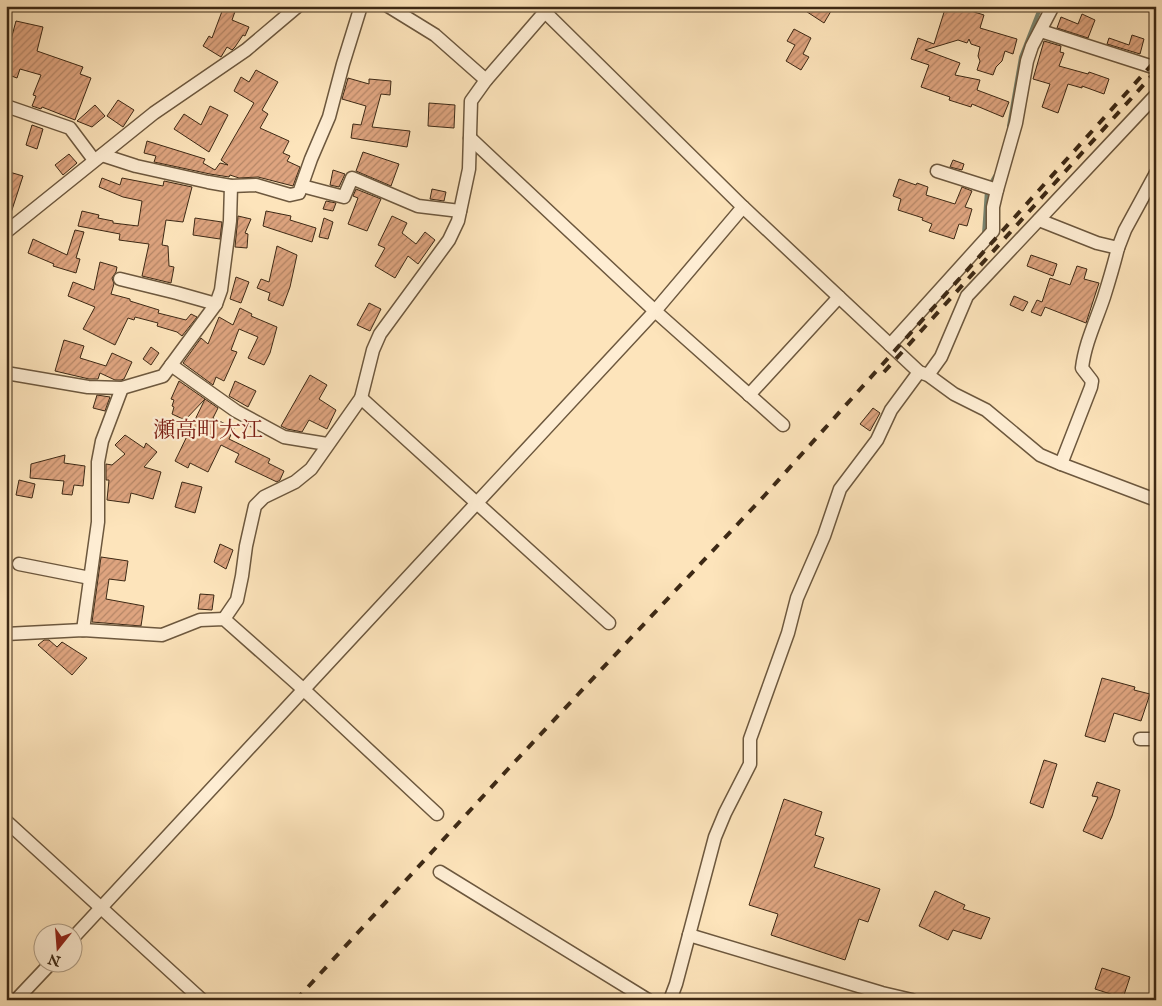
<svg xmlns="http://www.w3.org/2000/svg" width="1162" height="1006" viewBox="0 0 1162 1006" font-family="'IM FELL English','Noto Serif JP',serif">
<style>
.lines{fill:none;stroke-linecap:round;stroke-linejoin:round}
.stream{stroke:#78836f;stroke-width:4}
.building{fill:url(#building-hatch);stroke:#3d2915}
.minor-casing{stroke:#6d583e;stroke-width:15}
.minor{stroke:#feedd3;stroke-width:12}
.rail{stroke:#3d2915;stroke-width:4;stroke-dasharray:9 9;stroke-linecap:butt}
.labels{text-anchor:middle;dominant-baseline:central;stroke-width:4.5;stroke-linejoin:round;paint-order:stroke}
.quarter-label{font-size:22px;fill:#7a1f14;stroke:#feedd3}
</style>
<defs>
<pattern id="building-hatch" width="6" height="6" patternUnits="userSpaceOnUse" patternTransform="scale(1.25)"><rect width="6" height="6" fill="#dea47f"/><path d="M-1 1l2-2M0 6l6-6M5 7l2-2" fill="none" stroke="#b58667"/></pattern>
</defs>
<rect width="100%" height="100%" fill="#fde4bb"/>
<filter id="stains"><feTurbulence type="fractalNoise" baseFrequency=".004" numOctaves="4"/><feColorMatrix values="0 0 0 0 .2 0 0 0 0 .09 0 0 0 0 .02 0 0 0 .5 -.17"/></filter>
<radialGradient id="worn" r=".72"><stop offset=".6" stop-color="#630" stop-opacity="0"/><stop offset="1" stop-color="#630" stop-opacity=".3"/></radialGradient>
<g class="lines">
<g class="stream">
<polyline points="1009,126 1021,57 1041,6"/>
<polyline points="982,236 984,234 987,190 995,176"/>
</g>
</g>
<g class="building">
<polygon points="224,6 237,6 232,20 249,27 245,36 243,35 235,47 232,50 227,47 221,57 203,46 209,36 212,38"/>
<polygon points="798,6 834,6 824,23"/>
<polygon points="946,6 969,6 968,10 984,15 980,28 1017,39 1013,54 1005,51 1002,61 996,67 993,75 977,70 980,61 978,56 980,47 971,44 969,39 967,43 958,40 925,50 960,63 955,75 980,80 977,90 1009,102 1003,117 972,104 971,107 949,100 950,97 921,87 929,65 911,59 918,38 934,44"/>
<polygon points="1082,14 1095,20 1088,38 1057,28 1061,17 1078,24"/>
<polygon points="16,21 43,27 37,51 83,67 80,74 91,78 75,120 42,107 41,109 32,106 36,96 33,95 41,75 20,69 17,78 6,74 6,58"/>
<polygon points="794,29 811,38 803,54 809,57 801,70 786,61 795,45 787,41"/>
<polygon points="1132,35 1144,39 1140,54 1107,44 1109,38 1129,45"/>
<polygon points="1044,41 1061,46 1060,52 1064,53 1059,66 1088,74 1089,72 1109,79 1104,94 1082,86 1082,88 1068,84 1058,113 1042,107 1050,84 1033,79"/>
<polygon points="256,70 278,82 262,110 268,114 260,128 289,141 283,153 290,156 287,161 300,167 293,186 258,177 239,178 230,175 229,177 210,174 154,162 156,156 144,153 147,141 205,159 203,163 215,170 220,163 228,165 221,160 254,103 234,91 241,77 249,82"/>
<polygon points="348,78 369,84 369,79 391,81 390,95 381,94 372,127 410,131 407,147 351,138 353,124 361,125 366,106 342,99"/>
<polygon points="118,100 134,110 123,127 107,116"/>
<polygon points="429,103 455,105 454,128 428,126"/>
<polygon points="95,105 105,116 92,127 77,121"/>
<polygon points="210,106 228,115 209,152 174,129 184,114 201,125"/>
<polygon points="32,125 43,129 37,149 26,145"/>
<polygon points="363,152 399,164 391,186 356,171"/>
<polygon points="69,154 77,163 63,175 55,165"/>
<polygon points="953,160 964,164 962,170 950,167"/>
<polygon points="333,170 345,174 339,187 330,185"/>
<polygon points="6,171 23,176 9,219 6,221"/>
<polygon points="102,178 120,185 122,178 163,186 164,181 192,187 183,222 166,220 162,245 168,246 169,266 174,267 171,283 142,276 149,244 119,240 120,234 78,226 82,211 99,215 98,218 113,221 113,223 138,226 142,201 123,197 99,187"/>
<polygon points="899,179 916,185 917,183 928,187 926,195 955,204 962,187 972,191 965,207 972,209 967,226 959,224 954,239 929,231 932,224 922,220 923,218 898,210 901,199 893,196"/>
<polygon points="356,189 381,199 367,231 348,224 358,198 353,196"/>
<polygon points="432,189 446,192 444,201 430,199"/>
<polygon points="326,201 336,203 333,211 323,209"/>
<polygon points="266,211 291,216 290,220 316,228 312,242 263,226"/>
<polygon points="238,216 251,219 245,233 248,234 247,248 235,247"/>
<polygon points="392,216 407,223 402,233 416,244 425,232 435,240 418,264 408,256 395,278 375,266 385,248 378,245"/>
<polygon points="195,218 222,222 220,239 193,235"/>
<polygon points="324,218 333,222 328,239 319,237"/>
<polygon points="75,230 84,232 76,258 80,259 76,273 53,266 54,264 28,253 33,239 67,255"/>
<polygon points="277,246 297,255 290,287 283,306 268,300 270,293 257,288 261,279 269,282"/>
<polygon points="1031,255 1057,264 1053,276 1027,266"/>
<polygon points="100,262 117,267 116,272 112,278 114,284 111,294 130,299 130,301 159,310 158,313 186,320 191,314 197,317 182,336 177,332 157,326 158,323 135,317 134,320 128,318 115,345 83,329 95,307 68,296 73,282 94,290"/>
<polygon points="1077,266 1087,269 1084,279 1099,283 1086,323 1045,307 1041,316 1031,312 1037,300 1042,302 1050,278 1070,285"/>
<polygon points="236,277 249,282 241,303 230,299"/>
<polygon points="1014,296 1028,302 1023,311 1010,305"/>
<polygon points="369,303 381,309 370,331 357,325"/>
<polygon points="240,308 252,314 251,316 277,327 270,353 264,365 248,358 258,337 239,329 231,350 237,352 224,381 216,377 213,385 183,363 201,338 208,344 219,317 233,325"/>
<polygon points="64,340 84,346 80,358 106,366 112,353 132,362 124,379 121,380 115,380 100,373 98,379 89,379 55,371"/>
<polygon points="151,347 159,353 151,365 143,359"/>
<polygon points="310,375 327,385 319,399 336,410 327,429 309,420 302,432 287,429 281,426"/>
<polygon points="179,381 205,399 185,420 172,414 174,407 172,406 174,400 171,399"/>
<polygon points="235,381 256,391 248,407 229,396"/>
<polygon points="97,395 110,397 105,411 93,408"/>
<polygon points="205,399 218,408 213,418 234,428 229,439 270,459 268,463 284,471 280,480 277,482 235,462 239,454 221,445 208,472 190,463 188,468 175,461"/>
<polygon points="873,408 880,413 870,431 860,424"/>
<polygon points="125,435 144,448 146,443 157,452 144,467 161,472 153,499 131,493 129,503 107,500 109,480 106,480 106,464 112,465 125,454 115,445"/>
<polygon points="65,455 64,463 85,466 83,486 74,485 72,495 62,494 64,481 30,478 31,464"/>
<polygon points="19,480 35,484 32,498 16,495"/>
<polygon points="182,482 202,487 195,513 175,507"/>
<polygon points="220,544 233,550 226,569 214,562"/>
<polygon points="101,557 128,561 125,581 109,579 106,599 144,606 141,626 92,622"/>
<polygon points="200,594 214,595 212,610 198,609"/>
<polygon points="44,640 49,640 57,647 62,642 87,658 72,675 38,645"/>
<polygon points="1102,678 1135,687 1134,690 1150,694 1141,721 1114,713 1105,742 1085,736"/>
<polygon points="1044,760 1057,764 1043,808 1030,803"/>
<polygon points="1097,782 1120,790 1112,816 1102,839 1083,831 1098,797 1092,796"/>
<polygon points="784,799 822,812 815,835 824,838 814,867 880,889 868,922 859,919 845,960 771,935 778,914 749,905"/>
<polygon points="935,891 965,905 963,909 990,918 981,939 953,930 948,940 919,926"/>
<polygon points="1102,968 1130,977 1123,998 1095,989"/>
</g>
<g class="lines">
<g class="minor-casing">
<g id="minor">
<polyline points="388,6 435,35 486,80"/>
<polyline points="545,12 743,207 919,372 928,375 954,394 986,410 1040,455 1061,464 1156,500"/>
<polyline points="1041,31 1156,68"/>
<polyline points="6,106 70,128 94,160"/>
<polyline points="470,138 655,311 783,425"/>
<polyline points="102,155 136,166 208,182 231,186 256,185 290,195 299,193 311,159 329,117 343,64 361,6"/>
<polyline points="937,171 997,190"/>
<polyline points="302,186 344,197 352,178 418,206 460,211"/>
<polyline points="1039,220 1097,243 1118,248 1125,230 1156,173"/>
<polyline points="6,232 154,113 246,50 298,6"/>
<polyline points="120,279 177,293 216,304"/>
<polyline points="890,345 993,231 993,207 997,190 1016,123 1027,61 1032,46 1053,6"/>
<polyline points="171,365 236,411 284,437 327,444"/>
<polyline points="6,373 88,387 122,388 163,376 216,304 221,290 230,221 231,186"/>
<polyline points="928,375 941,357 967,296 1156,95"/>
<polyline points="749,395 839,297"/>
<polyline points="361,398 609,623"/>
<path d="M1061,464l30,-77 1,-6 -10,-13c3,-25 14,-47 22,-71 5,-16 10,-33 14,-49"/>
<polyline points="19,564 90,578"/>
<polyline points="224,619 237,600 242,576 246,546 255,506 264,497 295,482 311,469 361,398 373,350 380,334 449,240 458,221 469,169 471,101 486,80 550,6"/>
<polyline points="83,630 98,522 98,462 102,441 122,388"/>
<polyline points="6,634 83,630 162,635 200,620 224,619 303,689 437,814"/>
<polyline points="1140,739 1156,739"/>
<polyline points="6,821 202,1000"/>
<polyline points="440,872 648,1000"/>
<polyline points="689,935 882,993 912,1000"/>
<polyline points="72,939 655,311 743,207"/>
<polyline points="16,1000 50,964"/>
<polyline points="670,1000 676,984 715,837 725,813 750,764 750,739 788,633 797,598 824,536 840,489 877,440 891,410 919,372"/>
</g>
</g>
<use href="#minor" class="minor"/>
<g class="rail">
<polyline points="884,372 1156,71"/>
<polyline points="296,1000 509,768 765,495 1156,60"/>
</g>
</g>
<g class="labels">
<g class="quarter-label">
<text x="208" y="431">瀬高町大江</text>
</g>
</g>
<rect width="1162" height="1006" fill="none" stroke="#fde4bb" stroke-width="25"/>
<rect x="8" y="8" width="1147" height="991" fill="none" stroke="#3d2915" stroke-width="2.5"/>
<rect x="12" y="12" width="1137" height="981" fill="none" stroke="#3d2915"/>
<g transform="translate(58 948) rotate(197)"><circle r="24" fill="#feedd3" stroke="#b19f87"/>
<path d="M0-4L9 19L0 12L-9 19Z" fill="#8f2418"/>
<text y="-8" font-size="14" font-weight="bold" text-anchor="middle" fill="#3d2915">N</text>
</g>
<rect width="100%" height="100%" filter="url(#stains)"/>
<rect width="100%" height="100%" fill="url(#worn)"/>
</svg>
